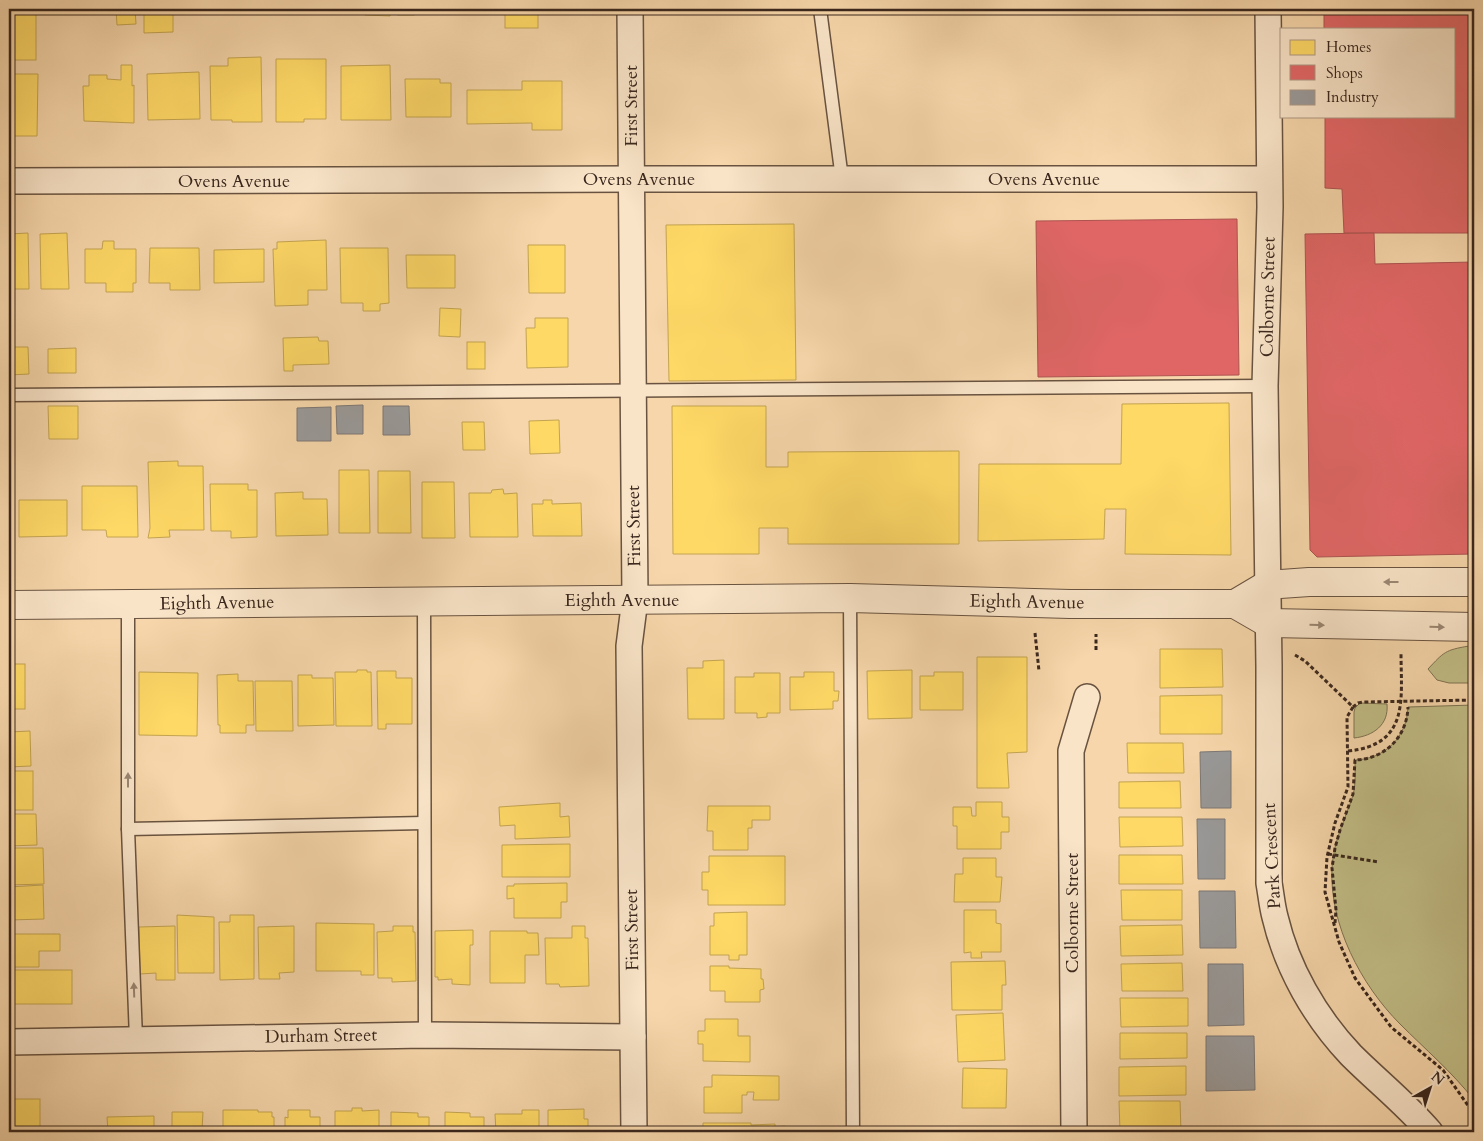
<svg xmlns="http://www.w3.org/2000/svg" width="1483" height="1141" viewBox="0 0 1483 1141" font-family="Cardo,serif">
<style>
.green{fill:#c1bc85;stroke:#7e7251}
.homes{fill:#ffd966;stroke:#c4a450}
.shops{fill:#e06666;stroke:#ae5350}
.industry{fill:#999;stroke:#7c7774}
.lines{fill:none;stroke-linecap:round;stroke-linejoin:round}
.service-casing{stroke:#695340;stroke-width:15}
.minor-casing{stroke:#695340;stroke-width:28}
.tertiary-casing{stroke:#695340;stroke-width:30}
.path{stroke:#3a271d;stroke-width:3;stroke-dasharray:4 2.5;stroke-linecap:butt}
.service{stroke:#f9e4c8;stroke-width:12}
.minor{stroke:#f9e4c8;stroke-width:25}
.tertiary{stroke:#f9e4c8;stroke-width:28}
.oneway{fill:#9a8672}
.labels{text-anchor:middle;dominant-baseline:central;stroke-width:5;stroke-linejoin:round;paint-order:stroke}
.street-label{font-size:18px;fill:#3a271d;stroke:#f9e4c8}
</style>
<rect width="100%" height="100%" fill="#f6d6aa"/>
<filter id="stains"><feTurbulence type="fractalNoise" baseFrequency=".004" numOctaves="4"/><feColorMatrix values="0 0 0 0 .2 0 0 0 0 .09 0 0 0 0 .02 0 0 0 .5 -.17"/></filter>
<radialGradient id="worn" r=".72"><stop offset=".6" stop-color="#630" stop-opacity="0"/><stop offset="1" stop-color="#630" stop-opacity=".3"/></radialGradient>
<g class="green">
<path d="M1469,646l5,1v36h-25l-12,-3 -9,-11c16,-17 17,-19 41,-23z"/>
<path d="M1360,703l27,1c2,21 -14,32 -33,34v-26l1,-4z"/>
<path d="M1474,705v395c-22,-28 -49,-51 -74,-76 -39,-39 -71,-100 -68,-156 1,-17 6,-33 12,-48 3,-9 7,-17 9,-25 3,-11 2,-23 2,-35 30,-1 52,-23 53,-53z"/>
</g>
<g class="homes">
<rect x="9" y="9" width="27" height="51"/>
<polygon points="116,9 135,9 136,24 117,25"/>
<polygon points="144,9 173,9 173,32 144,33"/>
<polygon points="366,9 391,9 390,16 365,15"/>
<rect x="398" y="9" width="16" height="6"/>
<rect x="505" y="9" width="33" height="19"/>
<polygon points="261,57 262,122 232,122 232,120 211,120 210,66 228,66 228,58"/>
<polygon points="276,59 326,59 326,119 304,119 304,122 276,122"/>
<polygon points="121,65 132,65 132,86 134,85 134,123 84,121 83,86 89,86 89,75 107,75 107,79 121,80"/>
<polygon points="390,65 391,120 341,120 341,66"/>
<polygon points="199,72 200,119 148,120 147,74"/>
<polygon points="9,74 38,74 37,136 9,136"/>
<polygon points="405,79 440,79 440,83 451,83 451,117 406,117"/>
<polygon points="522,81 562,81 562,130 532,130 532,123 467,124 467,90 522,90"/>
<polygon points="794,224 796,380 669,381 666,225"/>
<polygon points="28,233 29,289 9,289 9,234"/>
<polygon points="67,233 69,289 41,289 40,234"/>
<polygon points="326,240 327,290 308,290 308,305 275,306 273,249 277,249 277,242"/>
<polygon points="103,241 114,241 114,249 136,249 136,283 133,283 133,292 106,292 106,283 85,283 85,249 102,249"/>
<polygon points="528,245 565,245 565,293 529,293"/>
<polygon points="150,248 199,248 200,290 170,290 170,283 149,283"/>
<polygon points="340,248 388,248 389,303 380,304 380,311 363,311 363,303 341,303"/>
<polygon points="264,249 264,282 214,283 214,250"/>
<polygon points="406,255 455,255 455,288 407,288"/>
<polygon points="440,308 461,309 460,337 439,336"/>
<polygon points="535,318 568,318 568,367 527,368 526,328 535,328"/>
<polygon points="318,337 319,341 328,341 329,364 293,365 293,371 284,371 283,338"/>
<rect x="467" y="342" width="18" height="27"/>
<polygon points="9,347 28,347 29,374 9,375"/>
<polygon points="76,348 76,373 48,373 48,349"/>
<polygon points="1229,403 1231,555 1125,554 1126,509 1105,509 1104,539 978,541 979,464 1121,464 1122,404"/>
<polygon points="48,406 78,406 78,439 49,439"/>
<polygon points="672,406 766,406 766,467 788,467 788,452 959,451 959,544 788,544 788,528 759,528 759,554 673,554"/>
<polygon points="559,420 560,453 530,454 529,421"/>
<polygon points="462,422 484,422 485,450 463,450"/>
<polygon points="178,461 178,466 203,466 204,530 169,530 170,537 148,538 150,528 148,462"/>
<polygon points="339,470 369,470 370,533 339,533"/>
<polygon points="378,471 410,471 411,533 378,533"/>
<polygon points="422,482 454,482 455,538 422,538"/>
<polygon points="210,484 248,484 248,490 257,490 257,537 231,538 231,531 211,531"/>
<polygon points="82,486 137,486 138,537 107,537 106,530 82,530"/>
<polygon points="503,489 504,494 517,493 518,537 470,537 469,493 491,493 492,490"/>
<polygon points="303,492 303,499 327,499 328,535 276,536 275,493"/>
<polygon points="19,500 67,500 67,536 19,537"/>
<polygon points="543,500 552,500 552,504 581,503 582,536 533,536 532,504 543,504"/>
<polygon points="1160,649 1222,649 1223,687 1160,688"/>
<polygon points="977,657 1027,657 1027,752 1007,753 1009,788 977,788"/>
<polygon points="724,660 724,719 688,719 687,668 703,668 703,661"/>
<rect x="9" y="664" width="16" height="45"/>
<polygon points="357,670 367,670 367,672 371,672 372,726 336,726 335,672 357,672"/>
<polygon points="912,670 912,718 868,719 867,671"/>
<polygon points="377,671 396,671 396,678 412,678 412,724 386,724 386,729 378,729"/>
<polygon points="139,672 198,673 197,736 139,735"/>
<polygon points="804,672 834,672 834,691 839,691 838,701 833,701 833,709 790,710 790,677 804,677"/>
<polygon points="934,672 963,672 963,710 920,710 920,676 934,676"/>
<polygon points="754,673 780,673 780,713 767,713 767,717 757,718 757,713 735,713 735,677 754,677"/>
<polygon points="238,674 238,681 253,681 254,725 246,725 246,733 220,733 220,725 218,725 217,675"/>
<polygon points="298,675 312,675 312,678 333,678 334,725 298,726"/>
<polygon points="255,681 292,681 293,731 256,731"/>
<polygon points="1222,695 1222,734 1160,734 1160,696"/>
<polygon points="30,731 31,766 9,767 9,732"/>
<polygon points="1127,743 1183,743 1184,773 1128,773"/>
<rect x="9" y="771" width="24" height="39"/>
<polygon points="1180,781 1181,808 1119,808 1119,782"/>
<polygon points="976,802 1002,802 1002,817 1009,817 1009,832 1001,832 1001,849 957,849 957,826 953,826 953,807 971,807 972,816 976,816"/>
<polygon points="560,803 560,817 569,816 570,837 515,839 515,825 500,826 499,807"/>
<polygon points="708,806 770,806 770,820 752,820 752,828 748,828 748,850 713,850 713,831 707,831"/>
<polygon points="9,814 36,814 37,845 9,846"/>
<polygon points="1119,817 1182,817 1183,846 1120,847"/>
<polygon points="570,844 570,877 502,877 502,845"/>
<polygon points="9,848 43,848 44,884 9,885"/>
<polygon points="1119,855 1182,855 1183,884 1119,884"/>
<polygon points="709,856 785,856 785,905 708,905 708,890 702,890 702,872 709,872"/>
<polygon points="963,858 996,858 996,877 1002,877 1000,902 954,902 955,874 963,874"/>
<polygon points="567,883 567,902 561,902 561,918 514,918 514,898 507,899 507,886 514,886 514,884"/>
<polygon points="43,885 44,919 9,920 9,887"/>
<polygon points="1121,890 1182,890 1182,920 1122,920"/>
<polygon points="964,910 996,910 996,923 1001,924 1001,952 981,952 982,958 971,958 971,952 964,953"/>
<polygon points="747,912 747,955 739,955 739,960 729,960 729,955 710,955 710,926 714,926 714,913"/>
<polygon points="177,915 214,917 214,973 178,973"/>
<polygon points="230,915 254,915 254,979 220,980 219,922 230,922"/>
<polygon points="316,923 374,924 374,975 361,975 361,971 316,971"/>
<polygon points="1182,925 1183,955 1121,956 1120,926"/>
<polygon points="175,926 175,980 156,980 156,973 140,974 139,927"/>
<polygon points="294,926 294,972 279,973 280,979 259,979 258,927"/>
<polygon points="393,926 413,926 413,932 415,932 416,981 392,982 392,978 378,978 377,932 393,931"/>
<polygon points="572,926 585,926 585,938 588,938 589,986 560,987 559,984 546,984 545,938 572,938"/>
<polygon points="473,930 473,945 470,945 470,985 452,984 452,979 438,980 438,977 435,977 435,931"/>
<polygon points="490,931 527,931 527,933 538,933 539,955 525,955 525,983 490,983"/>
<polygon points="9,934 60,934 60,951 39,951 39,967 9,967"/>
<polygon points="1005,961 1006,985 1002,985 1002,1010 952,1010 951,962"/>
<polygon points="1182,963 1183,991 1122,991 1121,964"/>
<polygon points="710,966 729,966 729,968 761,969 761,979 763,979 764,989 760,990 760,1002 725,1002 725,991 710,991"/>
<rect x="9" y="970" width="63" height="34"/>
<polygon points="1120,998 1188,998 1188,1026 1121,1027"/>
<polygon points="1003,1013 1005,1060 958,1062 956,1015"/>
<polygon points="705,1019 738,1019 738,1036 750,1036 750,1062 703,1061 703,1044 698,1044 698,1031 705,1031"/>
<polygon points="1120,1033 1187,1033 1187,1058 1120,1059"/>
<polygon points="1186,1066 1186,1095 1119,1096 1119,1067"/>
<polygon points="963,1068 1007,1069 1006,1108 962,1108"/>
<polygon points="712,1075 779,1076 779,1100 753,1100 754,1092 747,1092 747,1095 742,1095 742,1113 704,1113 704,1087 712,1087"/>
<rect x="9" y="1099" width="31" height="33"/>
<polygon points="1119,1101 1180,1101 1181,1132 1120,1132"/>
<polygon points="352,1108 362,1108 362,1111 379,1110 379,1132 335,1132 335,1111 352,1111"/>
<polygon points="584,1109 584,1119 588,1119 588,1132 548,1132 548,1110"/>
<polygon points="223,1110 258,1110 258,1112 272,1112 272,1117 274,1117 274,1132 223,1132"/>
<polygon points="288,1110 310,1110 310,1117 320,1117 320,1132 285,1132 285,1117 288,1118"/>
<polygon points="522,1110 539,1110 539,1132 496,1132 495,1114 522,1114"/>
<polygon points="172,1112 203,1112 202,1130 213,1131 213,1132 165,1132 165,1128 172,1128"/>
<polygon points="391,1112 418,1113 418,1117 429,1117 429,1132 432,1132 391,1132"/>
<polygon points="445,1112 470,1113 470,1117 484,1117 484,1132 445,1132"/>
<polygon points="154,1116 154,1132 108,1132 107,1117"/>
<polygon points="703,1123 751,1123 751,1125 775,1124 775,1127 785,1126 785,1132 703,1132"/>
<polygon points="1001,1128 1001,1132 951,1132 951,1129"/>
</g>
<g class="shops">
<polygon points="1324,9 1474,9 1474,233 1344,233 1342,189 1325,188 1325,116 1454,116 1454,29 1324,29"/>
<polygon points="1237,219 1239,375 1038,377 1036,221"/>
<polygon points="1374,233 1375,264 1474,262 1474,554 1317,557 1310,550 1305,234"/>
</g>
<g class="industry">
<polygon points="363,405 363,434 337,434 336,406"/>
<polygon points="383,406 409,406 410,435 383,435"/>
<polygon points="331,407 331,441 297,441 297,408"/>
<polygon points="1231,751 1231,808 1201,808 1200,752"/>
<polygon points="1197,819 1225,819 1225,879 1198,879"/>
<polygon points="1199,891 1235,891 1236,948 1200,948"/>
<polygon points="1208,964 1243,964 1244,1025 1208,1026"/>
<polygon points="1206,1036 1254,1036 1255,1090 1206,1091"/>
</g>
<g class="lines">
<g class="service-casing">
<g id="service">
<polyline points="820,9 842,179"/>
<polyline points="9,395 1265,386"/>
<polyline points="850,598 853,1132"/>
<polyline points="424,601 425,1035"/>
<polyline points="128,604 128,829 136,1039"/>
<polyline points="128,829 424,823"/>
</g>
</g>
<g class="minor-casing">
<g id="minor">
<polyline points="630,9 635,599 629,646 634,1132"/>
<path d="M1268,9l2,198 -5,179 4,280v217c2,11 3,23 6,34 12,51 40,100 76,138 26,26 55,49 79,77"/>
<polyline points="9,181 631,179 1269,179"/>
<polyline points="9,1042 425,1035 633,1037"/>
<polyline points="1074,1132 1071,751 1087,697"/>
</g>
</g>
<g class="tertiary-casing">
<g id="tertiary">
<polyline points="1235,604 1267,585 1309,582 1474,582"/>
<polyline points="9,605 850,598 1070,604 1235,604 1268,623 1474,627"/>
</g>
</g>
<g class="path">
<polyline points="1035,633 1039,671"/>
<polyline points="1096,650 1096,634"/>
<polyline points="1295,655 1305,661 1353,707 1358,703 1364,702 1474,700"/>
<polyline points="1353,707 1347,717 1348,787 1335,823 1327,857 1325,892 1339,942 1355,978 1391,1027 1443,1070 1474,1114"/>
<path d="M1348,751c62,-6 53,-52 53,-98"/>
<polyline points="1328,854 1379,862"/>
<path d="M1335,923l1,-13 -4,-42 3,-20 5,-18 13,-36 2,-34c30,-1 52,-23 53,-53"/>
</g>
<use href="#service" class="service"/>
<use href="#minor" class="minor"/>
<use href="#tertiary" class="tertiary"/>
</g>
<defs><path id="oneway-solid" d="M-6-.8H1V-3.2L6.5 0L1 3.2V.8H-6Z" transform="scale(1.25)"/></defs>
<g class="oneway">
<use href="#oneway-solid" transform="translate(1391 582) rotate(180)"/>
<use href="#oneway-solid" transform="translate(1317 625) rotate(1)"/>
<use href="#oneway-solid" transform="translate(1437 627) rotate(1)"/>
<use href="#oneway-solid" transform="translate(128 780) rotate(-90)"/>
<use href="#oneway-solid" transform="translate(134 990) rotate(-92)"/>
</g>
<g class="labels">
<g class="street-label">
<text transform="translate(631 106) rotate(-90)">First Street</text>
<text x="639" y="179">Ovens Avenue</text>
<text x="1044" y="179">Ovens Avenue</text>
<text x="234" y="181">Ovens Avenue</text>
<text transform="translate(1268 297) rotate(-89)">Colborne Street</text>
<text transform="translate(634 526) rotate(-91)">First Street</text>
<text x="622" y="600">Eighth Avenue</text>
<text transform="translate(1027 602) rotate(1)">Eighth Avenue</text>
<text transform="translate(217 603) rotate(-1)">Eighth Avenue</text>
<text transform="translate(1272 856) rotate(-93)">Park Crescent</text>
<text transform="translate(1072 913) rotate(-90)">Colborne Street</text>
<text transform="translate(632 930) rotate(-91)">First Street</text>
<text transform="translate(321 1036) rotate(-1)">Durham Street</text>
</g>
</g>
<rect width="1483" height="1141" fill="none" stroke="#f6d6aa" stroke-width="30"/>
<rect x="10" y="10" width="1463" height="1121" fill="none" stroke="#3a271d" stroke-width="2.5"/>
<rect x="15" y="15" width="1453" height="1111" fill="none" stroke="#3a271d"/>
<rect x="1280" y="28" width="175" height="90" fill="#f9e4c8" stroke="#ad9884"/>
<rect x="1290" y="40" width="25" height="15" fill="#ffd966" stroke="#ad9884"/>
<text x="1326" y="52" font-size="15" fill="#3a271d">Homes</text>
<rect x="1290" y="65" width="25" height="15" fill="#e06666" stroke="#ad9884"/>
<text x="1326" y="78" font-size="15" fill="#3a271d">Shops</text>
<rect x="1290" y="90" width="25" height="15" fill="#999999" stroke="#ad9884"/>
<text x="1326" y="102" font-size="15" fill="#3a271d">Industry</text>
<g transform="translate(1430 1088) rotate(39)" stroke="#f9e4c8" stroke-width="4" paint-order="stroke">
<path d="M0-4L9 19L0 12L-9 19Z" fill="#3a271d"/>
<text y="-8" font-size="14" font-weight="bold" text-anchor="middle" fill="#3a271d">N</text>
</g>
<rect width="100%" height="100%" filter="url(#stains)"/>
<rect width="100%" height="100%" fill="url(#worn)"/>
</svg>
